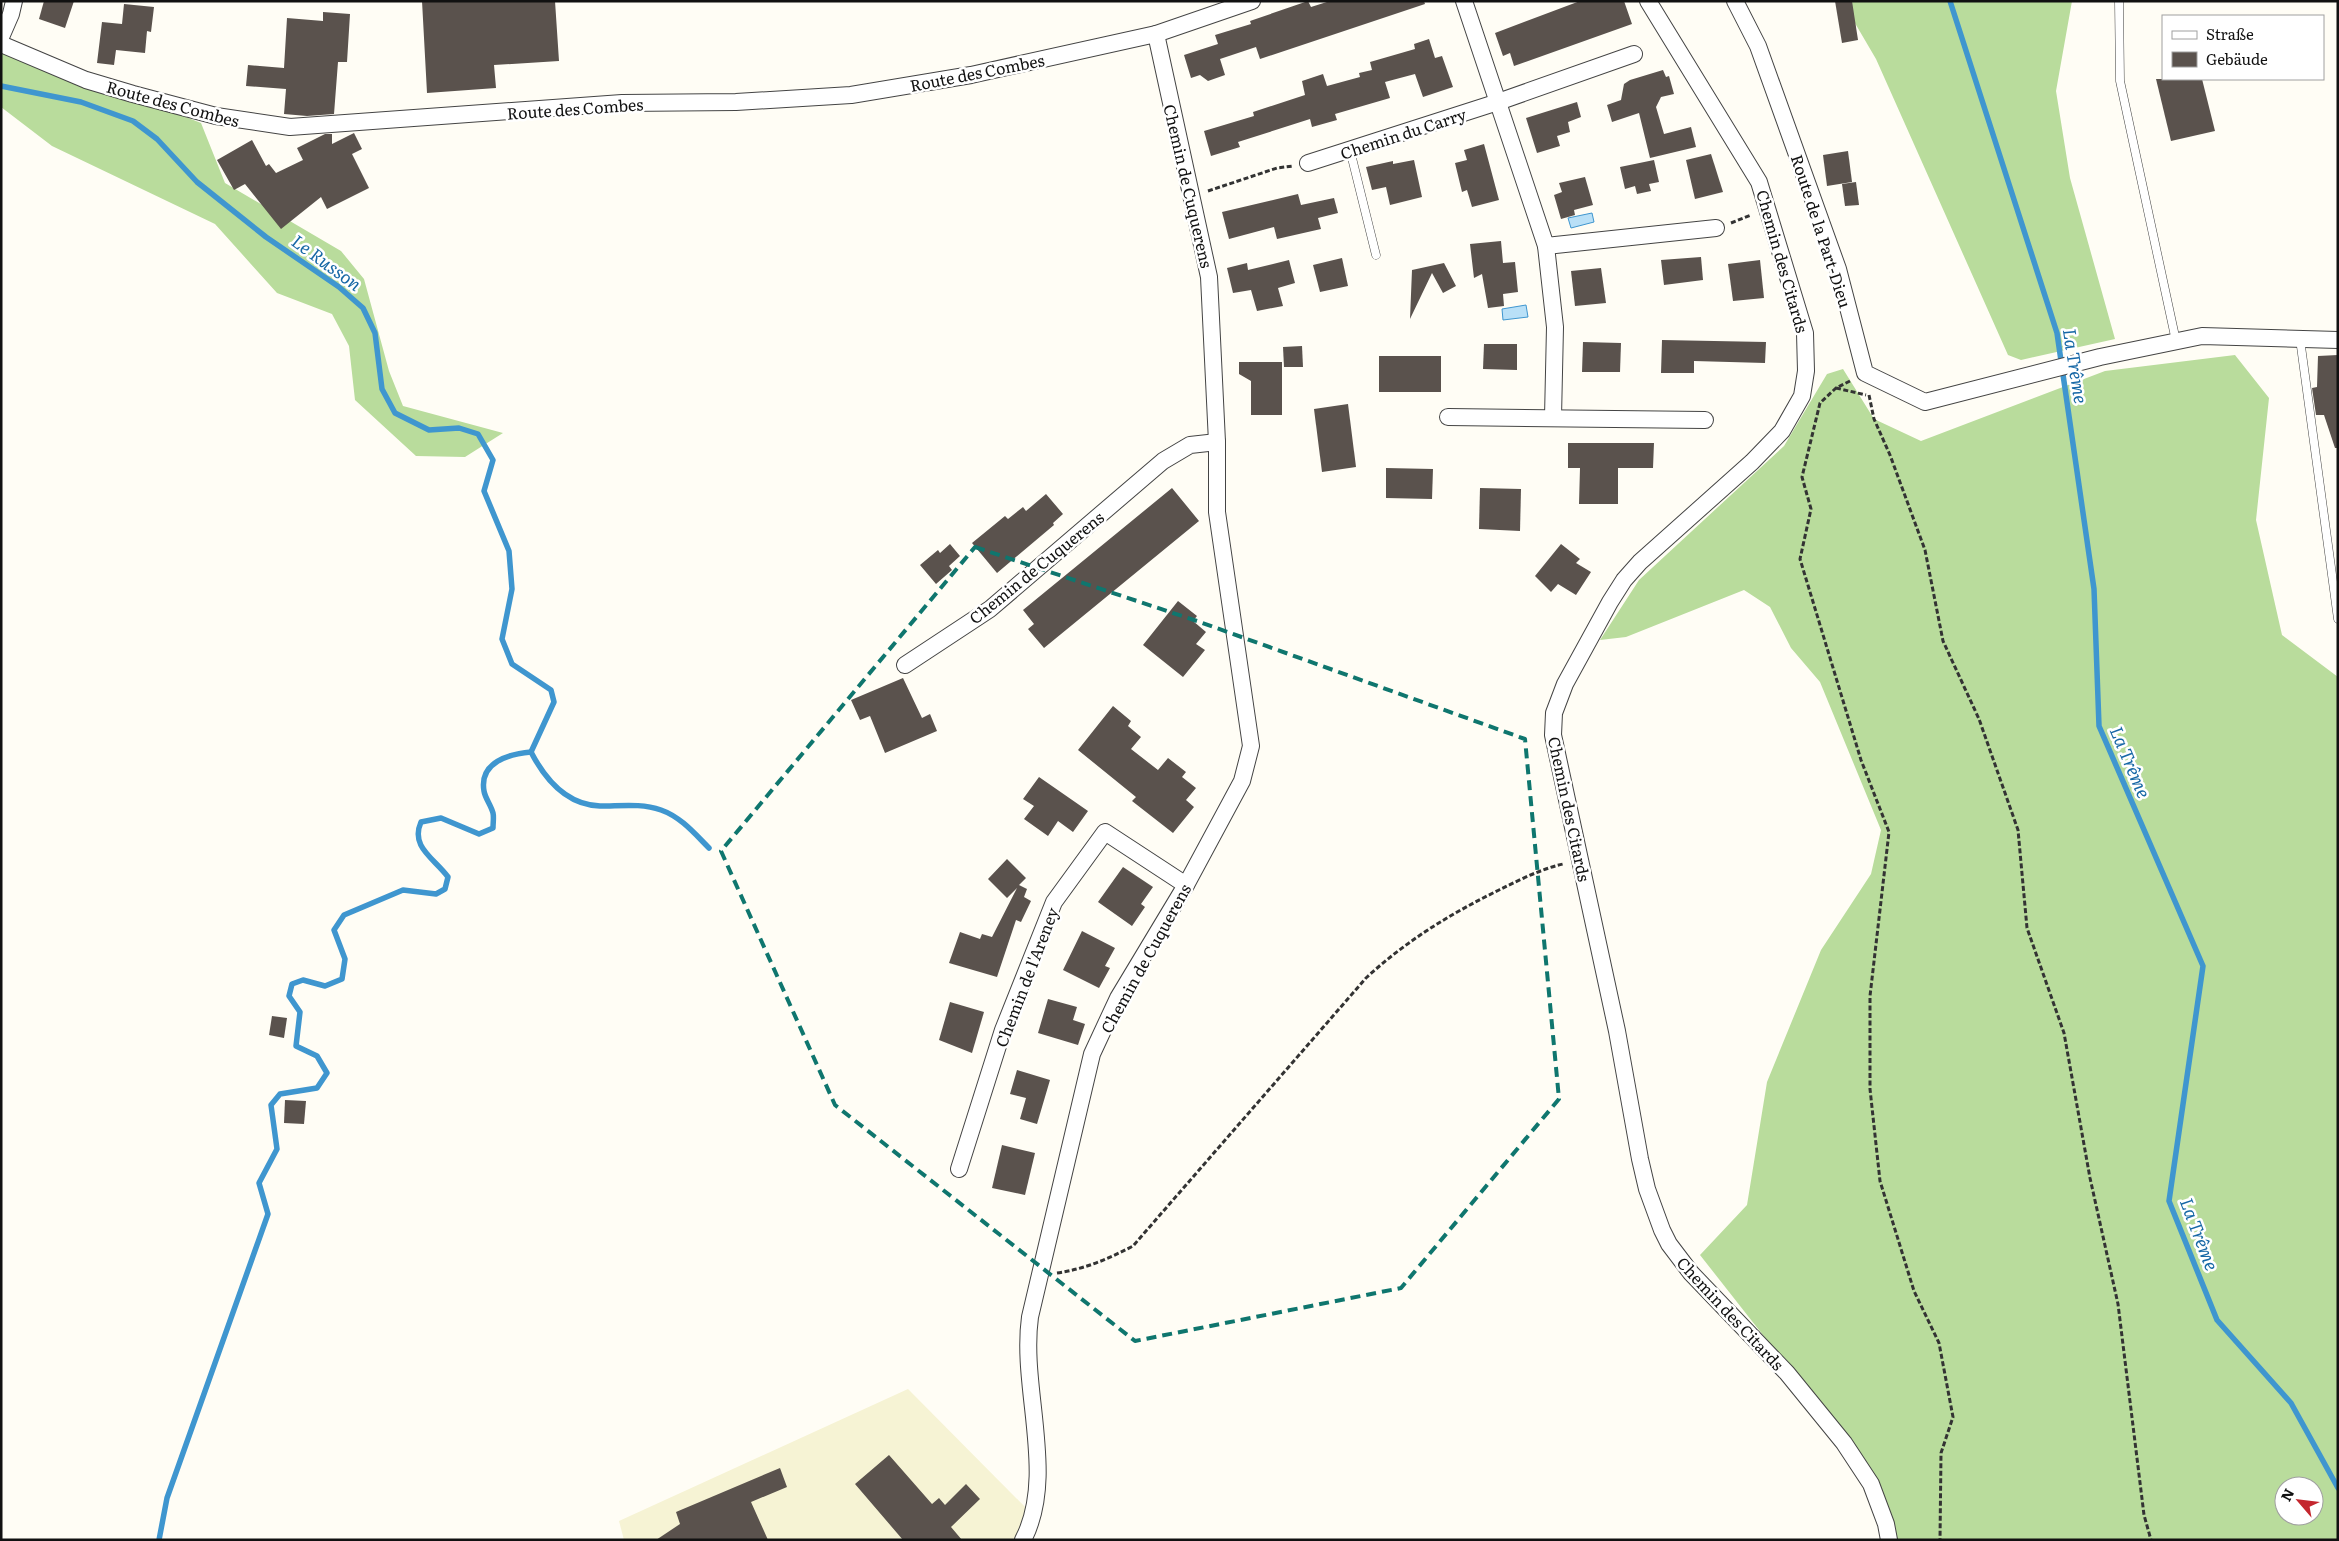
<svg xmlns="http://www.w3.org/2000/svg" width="2339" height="1541" viewBox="0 0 2339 1541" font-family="Literata,serif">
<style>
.farmland{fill:#f6f3d4}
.forest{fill:#b9dc9c;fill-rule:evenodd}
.water{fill:#b9e0f7;stroke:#3f96cf}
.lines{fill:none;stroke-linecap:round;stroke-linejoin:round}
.stream{stroke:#3f96cf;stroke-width:5.5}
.building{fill:#5a524d}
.service-casing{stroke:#444;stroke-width:9}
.minor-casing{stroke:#444;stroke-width:18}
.path{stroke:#333;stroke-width:3;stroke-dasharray:5 2.5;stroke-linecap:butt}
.service{stroke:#fff;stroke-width:8}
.minor{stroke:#fff;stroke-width:16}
.marked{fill:none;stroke:#0f766e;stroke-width:4;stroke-dasharray:10 6;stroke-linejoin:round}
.labels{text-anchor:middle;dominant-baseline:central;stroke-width:5;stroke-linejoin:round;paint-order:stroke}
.street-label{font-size:16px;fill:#111;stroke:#fff}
.water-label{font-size:18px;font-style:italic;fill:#1768a6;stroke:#fff}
</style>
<rect width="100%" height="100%" fill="#fffdf5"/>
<polygon class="farmland" points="908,1389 1033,1515 1023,1540 624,1540 619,1521"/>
<g class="forest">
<polygon points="1842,1 2072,1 2056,91 2070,178 2115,339 2021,360 2008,355 1876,59"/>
<polygon points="1,44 201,123 225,183 341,251 364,279 389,371 403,406 503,433 465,457 416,456 355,400 349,346 332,314 277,293 215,224 52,146 1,107"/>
<path d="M2235,355l34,43 -13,122 26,115 56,42v863h-443l-29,-74 -166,-211 47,-50 20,-123 54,-132 50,-76 10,-44 -61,-148 -29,-34 -21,-41 -26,-17 -118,47 -26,3 39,-60 145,-134 43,-72 16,-5 31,50 47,22 184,-70zM2284,1486h30v30h-30z"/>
</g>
<g class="water">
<polygon points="1592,213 1594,222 1571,228 1568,218"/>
<polygon points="1526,305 1528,317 1503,320 1502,309"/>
</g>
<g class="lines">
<g class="stream">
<polyline points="1950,1 2057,333 2094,589 2099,726 2203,966 2169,1201 2217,1320 2291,1403 2338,1488"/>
<path d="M1,86l80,16 52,19 24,18 40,43 69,55 73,50 24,21 12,25 7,56 13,24 34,17 30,-2 19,6 15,26 -9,31 25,60 3,38 -10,50 10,25 39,26 3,12 -23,50c14,27 36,53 69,54 21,0 41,-3 61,4 20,7 34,24 48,38"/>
<path d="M159,1540l8,-42 101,-284 -9,-31 18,-34 -6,-44 9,-11 37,-6 10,-15 -10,-17 -21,-10 4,-34 -11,-16 3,-12 11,-4 22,6 17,-7 3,-20 -11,-29 10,-15 59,-25 33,4 9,-5 3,-12c-14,-19 -38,-30 -27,-55l20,-4 38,16 14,-6c0,-5 1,-11 0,-15 -2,-8 -8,-15 -9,-22 -5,-29 25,-37 47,-39"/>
</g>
</g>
<g class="building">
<polygon points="44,1 74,1 65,28 39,19"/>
<polygon points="422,1 555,1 559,61 494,65 496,88 427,93"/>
<polygon points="1308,1 1311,7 1330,1 1424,1 1425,4 1260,59 1256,47 1220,59 1225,75 1208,81 1200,75 1191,78 1184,55 1218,44 1215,35 1251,24 1250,21"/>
<polygon points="1580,1 1624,1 1632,24 1514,66 1510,53 1503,56 1495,33"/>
<polygon points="1835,1 1852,1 1858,40 1842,43"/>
<polygon points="124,4 154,7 151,32 147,31 145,53 116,50 114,65 97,63 102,22 122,24"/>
<polygon points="323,12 350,14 347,62 338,62 334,114 307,116 284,114 286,89 246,86 248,65 284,68 287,18 323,21"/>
<polygon points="1429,39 1435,58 1442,56 1453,87 1423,97 1415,74 1385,82 1390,98 1335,114 1337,120 1312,127 1310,119 1238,142 1240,147 1211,156 1204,131 1254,116 1253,112 1305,95 1302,81 1323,74 1327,86 1360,77 1359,73 1372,70 1370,62 1415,49 1414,44"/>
<polygon points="1663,70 1666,77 1669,76 1674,94 1661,97 1656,107 1664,134 1691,127 1696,147 1650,158 1639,113 1612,122 1607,105 1621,100 1624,84 1630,80"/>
<polygon points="2156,79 2202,79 2215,131 2171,141"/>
<polygon points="1577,102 1581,117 1568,122 1570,132 1557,136 1560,146 1537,153 1526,118"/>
<polygon points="354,133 362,149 352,154 369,188 327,209 321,197 281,229 245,184 234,190 217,160 252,140 266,166 269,164 276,173 303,160 297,148 325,134 332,134 332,144"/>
<polygon points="1484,144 1499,200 1472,207 1467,190 1462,192 1455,163 1467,160 1464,150"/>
<polygon points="1848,151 1852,182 1827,186 1823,155"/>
<polygon points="1711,154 1723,192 1695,199 1686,160"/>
<polygon points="1414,160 1422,197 1390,205 1386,187 1372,190 1366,167 1393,161 1393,164"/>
<polygon points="1654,160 1659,182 1649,184 1651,191 1637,194 1635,186 1625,189 1620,167"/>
<polygon points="1585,177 1593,205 1574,210 1575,215 1561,219 1554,195 1562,192 1559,183"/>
<polygon points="1856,182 1859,205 1845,206 1842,184"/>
<polygon points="1298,194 1301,205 1334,198 1338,213 1318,218 1321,229 1277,239 1274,227 1229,239 1222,212"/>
<polygon points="1501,241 1503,263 1515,262 1518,292 1503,294 1504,306 1488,308 1482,274 1474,278 1470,244"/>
<polygon points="1701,257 1703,280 1664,285 1661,260"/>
<polygon points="1342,258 1348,286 1320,292 1313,265"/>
<polygon points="1289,260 1295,283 1278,288 1283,306 1257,311 1251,290 1233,293 1227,268 1247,263 1248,270"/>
<polygon points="1760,260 1764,298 1733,301 1728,264"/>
<polygon points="1444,263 1456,286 1443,293 1432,273 1410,319 1412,270"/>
<polygon points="1601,268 1606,303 1575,306 1571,271"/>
<polygon points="1662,340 1766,342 1765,363 1694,361 1694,373 1661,373"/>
<polygon points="1583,342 1621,343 1620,372 1582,372"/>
<polygon points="1484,344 1517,344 1517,370 1483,369"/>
<polygon points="1302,346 1303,367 1284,367 1283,347"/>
<polygon points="2338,355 2338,448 2335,448 2324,415 2316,415 2312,388 2317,387 2318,356"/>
<rect x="1379" y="356" width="62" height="36"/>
<polygon points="1239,362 1282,362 1282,415 1251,415 1251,381 1239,374"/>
<polygon points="1348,404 1356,467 1322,472 1314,409"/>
<polygon points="1568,443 1654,443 1653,468 1618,468 1618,504 1579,504 1580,468 1568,468"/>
<polygon points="1386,468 1433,469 1432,499 1386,498"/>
<polygon points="1172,488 1199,521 1044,648 1028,629 1034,624 1023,610"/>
<polygon points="1480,488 1521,489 1520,531 1479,529"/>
<polygon points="1046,494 1063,514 1053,523 1054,525 997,573 972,543 1005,516 1008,519 1023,507 1026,511"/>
<polygon points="950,544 960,556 949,566 952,570 936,584 920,565 938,550 940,553"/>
<polygon points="1561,544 1580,559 1576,563 1591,572 1576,595 1558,584 1551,592 1535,576"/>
<polygon points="1178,601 1197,616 1193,621 1206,632 1196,644 1205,650 1183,677 1143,645"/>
<polygon points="903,678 922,718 930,714 937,731 885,753 870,716 860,720 851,700"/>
<polygon points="1113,706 1131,721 1128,726 1141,737 1131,749 1158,770 1168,758 1186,772 1182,777 1196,788 1186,800 1194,807 1173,833 1132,801 1136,797 1078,750"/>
<polygon points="1039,777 1088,811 1073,832 1058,821 1048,836 1024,819 1034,806 1023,799"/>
<polygon points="1007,859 1026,878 1019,885 1027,889 1024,897 1031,901 1021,922 1016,920 997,977 949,963 960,932 980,939 982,934 992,937 1017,888 1007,898 988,879"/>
<polygon points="1123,867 1153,887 1141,904 1145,907 1132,926 1098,902"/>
<polygon points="1082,931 1115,948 1105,966 1110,968 1099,988 1063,970"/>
<polygon points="1048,999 1077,1007 1073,1020 1085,1024 1078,1045 1038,1033"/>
<polygon points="950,1002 984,1012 972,1053 939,1040"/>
<polygon points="272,1016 287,1018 284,1038 269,1035"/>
<polygon points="1017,1070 1050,1080 1037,1124 1020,1119 1026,1098 1010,1094"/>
<polygon points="285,1100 306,1101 304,1124 284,1123"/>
<polygon points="1002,1145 1035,1153 1025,1195 992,1188"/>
<polygon points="889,1455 932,1504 939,1498 945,1505 966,1484 980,1499 951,1527 962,1540 903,1540 855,1484"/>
<polygon points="780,1468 787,1487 751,1502 768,1540 656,1540 680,1524 676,1512"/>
</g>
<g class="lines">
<g class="service-casing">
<g id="service">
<polyline points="2119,1 2120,81 2176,341"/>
<polyline points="1350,150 1376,255"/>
<polyline points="2300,339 2338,619"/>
</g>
</g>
<g class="minor-casing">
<g id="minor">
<polyline points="1464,1 1546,246 1716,228"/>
<polyline points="1648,1 1759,182 1805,333 1806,371 1802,396 1782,431 1752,462 1640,562 1624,580 1610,602 1565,684 1554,713 1553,735 1617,1031 1640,1159 1647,1189 1662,1230 1669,1244 1691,1273 1787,1373 1844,1443 1871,1484 1886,1524 1889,1540"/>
<polyline points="1735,1 1758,46 1838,269 1865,373 1925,402 2100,357 2202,336 2338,340"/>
<polyline points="1,37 11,14 14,1"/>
<polyline points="1,44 86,80 133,94 216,116 290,127 622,103 736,102 851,95 971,75 1156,34"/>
<polyline points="1308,163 1498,102 1634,54"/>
<polyline points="1546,246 1555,327 1553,417"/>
<polyline points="1448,417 1705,420"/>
<polyline points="905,665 990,609 1163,461 1190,445 1217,442"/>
<polyline points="959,1169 1003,1030 1054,902 1105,832 1186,885"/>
<path d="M1023,1540c34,-65 -3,-151 7,-223l62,-263 26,-56 68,-113 56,-104 9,-35 -34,-234v-70l-8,-165 -53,-243 96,-33"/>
</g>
</g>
<g class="path">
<polyline points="1208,191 1277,168 1293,166"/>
<polyline points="1731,223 1751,215"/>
<polyline points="1850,381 1836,388 1820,403 1802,477 1811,509 1800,559 1861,760 1889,832 1870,996 1870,1089 1880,1181 1914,1291 1939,1343 1953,1417 1941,1453 1940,1540"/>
<polyline points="1836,388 1866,395"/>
<polyline points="1869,395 1874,419 1890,455 1925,550 1943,641 1979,719 2018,830 2027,928 2064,1033 2090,1178 2118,1304 2144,1515 2151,1540"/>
<path d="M1057,1273c28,-4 51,-14 76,-27l233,-268c40,-37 84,-64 133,-88 20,-10 42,-21 64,-26"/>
</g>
<use href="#service" class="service"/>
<use href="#minor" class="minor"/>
</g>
<path class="marked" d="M975,547l222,74 328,118 34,360 -158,189 -266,53 -300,-236 -114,-254z"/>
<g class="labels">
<g class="street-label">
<text transform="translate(977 72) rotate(-11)">Route des Combes</text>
<text transform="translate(173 103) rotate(15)">Route des Combes</text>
<text transform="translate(575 108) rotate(-4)">Route des Combes</text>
<text transform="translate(1403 133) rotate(-18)">Chemin du Carry</text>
<text transform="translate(1189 186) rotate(77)">Chemin de Cuquerens</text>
<text transform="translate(1822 231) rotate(72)">Route de la Part-Dieu</text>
<text transform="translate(1783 261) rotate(74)">Chemin des Citards</text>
<text transform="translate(1036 567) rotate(-39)">Chemin de Cuquerens</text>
<text transform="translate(1570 809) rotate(78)">Chemin des Citards</text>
<text transform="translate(1145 958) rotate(-61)">Chemin de Cuquerens</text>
<text transform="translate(1026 977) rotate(-69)">Chemin de l'Areney</text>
<text transform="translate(1731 1313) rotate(47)">Chemin des Citards</text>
</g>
<g class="water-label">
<text transform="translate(327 262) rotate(36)">Le Russon</text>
<text transform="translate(2076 366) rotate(81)">La Trême</text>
<text transform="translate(2131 762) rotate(67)">La Trême</text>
<text transform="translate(2200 1234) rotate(69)">La Trême</text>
</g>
</g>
<rect width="2339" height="1541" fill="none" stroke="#111111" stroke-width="5"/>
<rect x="2162" y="15" width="162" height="65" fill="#ffffff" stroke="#a0a0a0"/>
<rect x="2172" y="31" width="25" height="8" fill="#ffffff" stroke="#a0a0a0"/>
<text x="2206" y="40" font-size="15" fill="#111111">Straße</text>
<rect x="2172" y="52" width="25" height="15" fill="#5a524d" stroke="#a0a0a0"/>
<text x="2206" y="65" font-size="15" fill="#111111">Gebäude</text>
<g transform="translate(2299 1501) rotate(298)"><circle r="24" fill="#ffffff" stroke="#a0a0a0"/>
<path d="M0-4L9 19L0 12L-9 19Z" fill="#c4262e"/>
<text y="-8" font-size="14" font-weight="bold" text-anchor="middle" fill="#111111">N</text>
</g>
</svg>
